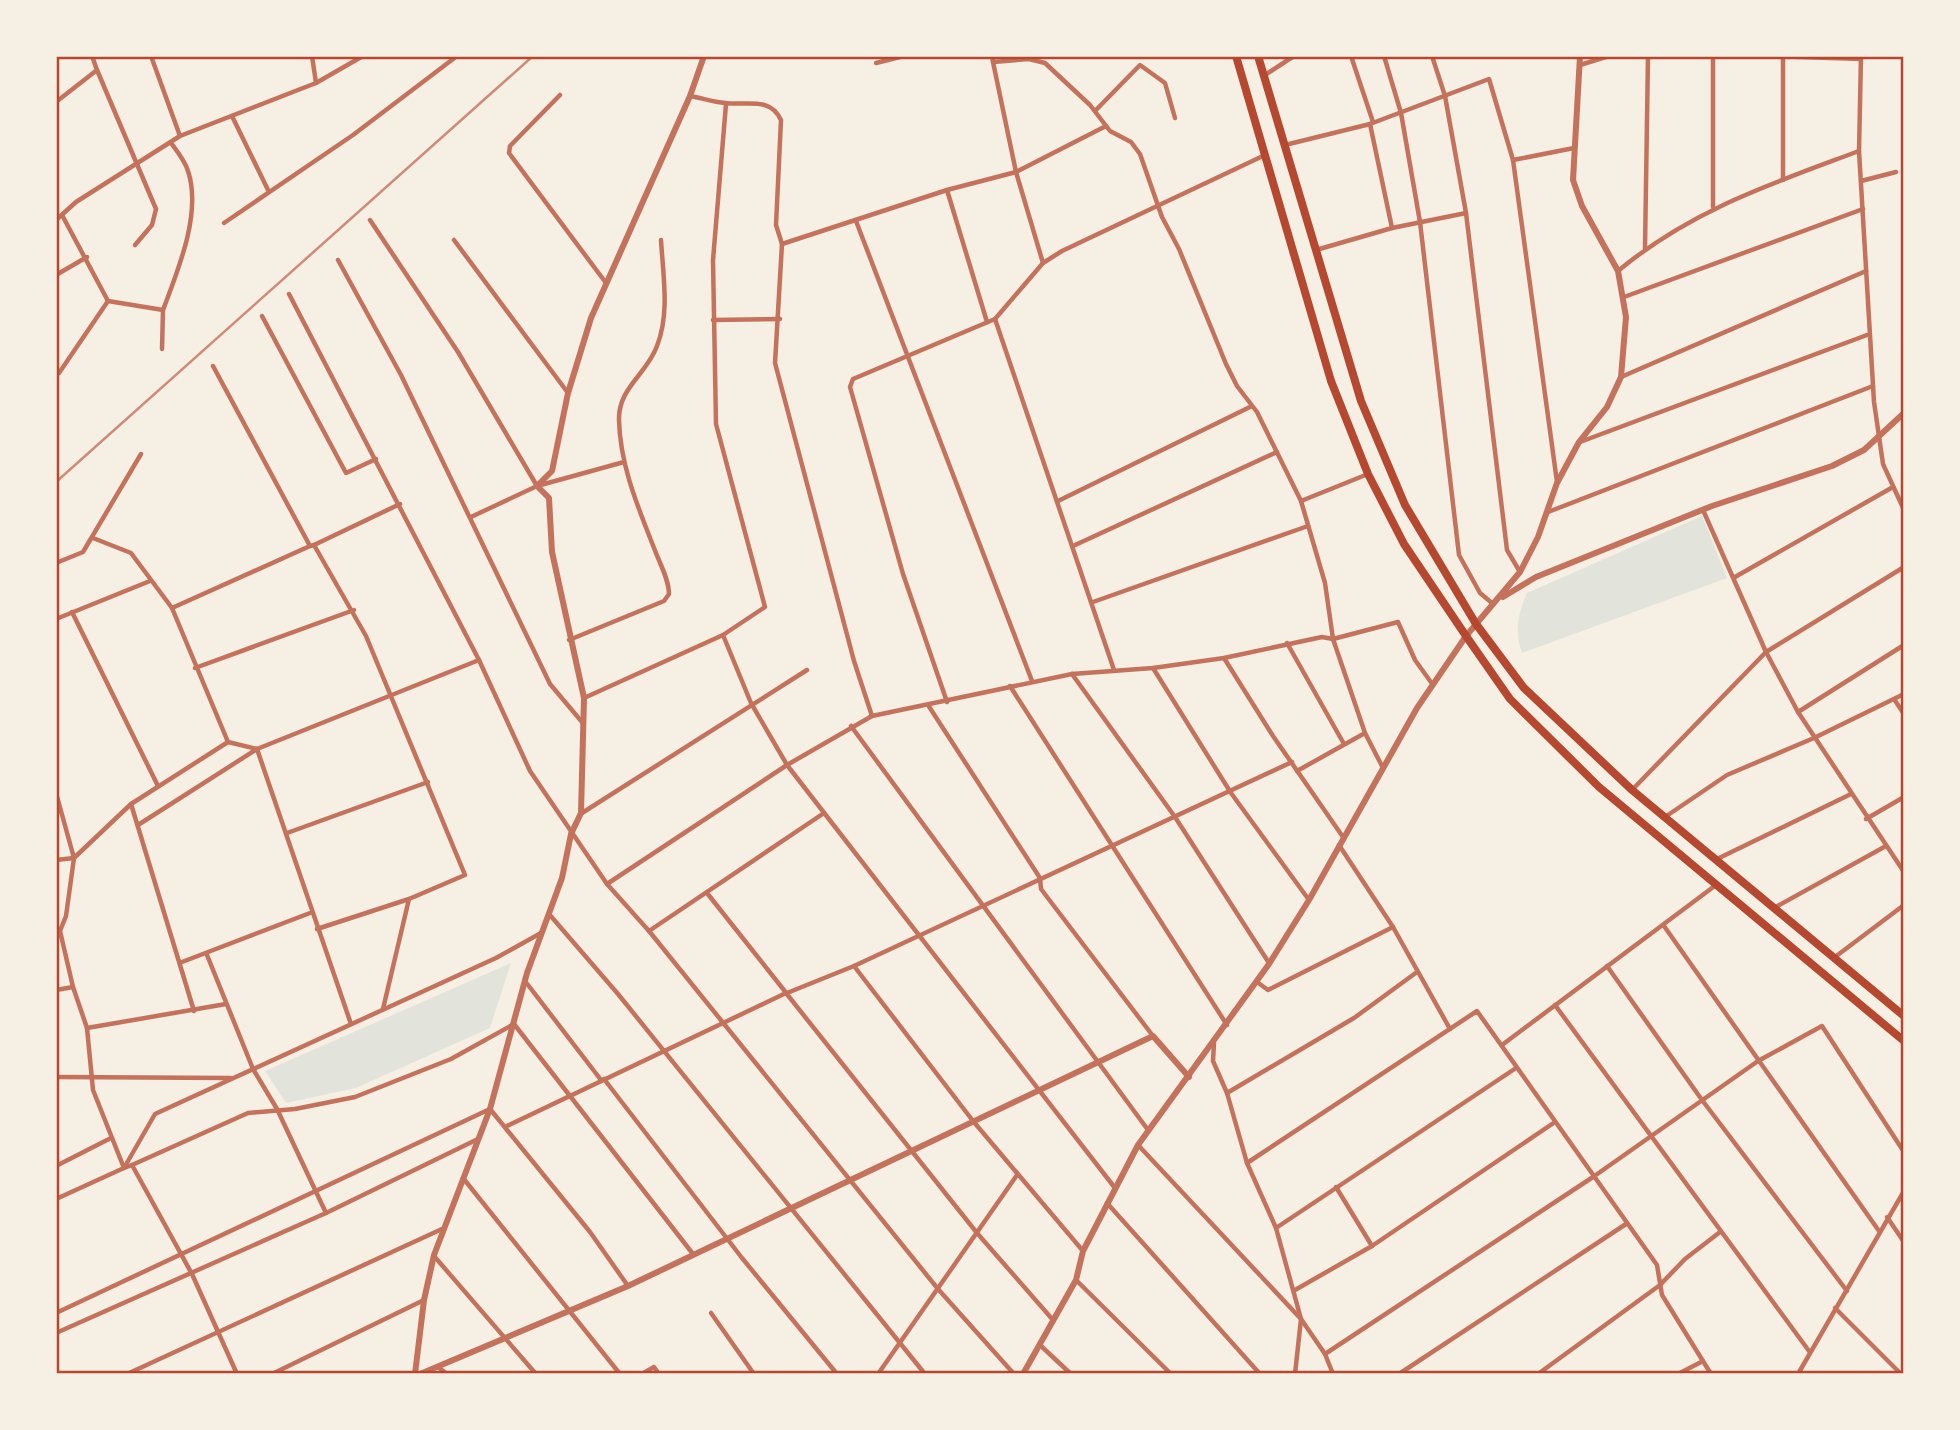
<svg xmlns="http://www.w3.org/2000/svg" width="1960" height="1430" viewBox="0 0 1960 1430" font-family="'Archivo Narrow',sans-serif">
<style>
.green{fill:#e2e4dc}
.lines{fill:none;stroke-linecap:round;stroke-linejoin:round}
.minor{stroke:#c5725c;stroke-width:4.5}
.tertiary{stroke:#c5725c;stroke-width:6}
.trunk{stroke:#b5482f;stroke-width:8}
.rail{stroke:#cf8b77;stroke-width:2.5}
.neatline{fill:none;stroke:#b5482f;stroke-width:2.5}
</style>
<rect width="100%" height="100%" fill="#f6efe4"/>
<g class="green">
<path d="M1702,516l25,62 -205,75c-8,-22 -4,-40 5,-60z"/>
<polygon points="511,963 490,1028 356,1088 286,1103 265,1071"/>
</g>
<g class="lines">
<g class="minor">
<polyline points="151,56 180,136"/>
<polyline points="312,56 316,83"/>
<polyline points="992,56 993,62 1029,59 1045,63 1090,105 1110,131 1131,142 1140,154 1162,217 1179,249 1226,364 1237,386 1257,412 1301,501 1325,583 1333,639 1365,733 1383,768"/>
<polyline points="1351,56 1373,122"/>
<polyline points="1384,56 1401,113 1420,222 1459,555 1480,593 1492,603"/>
<polyline points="1432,56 1445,96 1466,213 1507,550 1520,572"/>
<polyline points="1774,56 1861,59"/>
<polyline points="1783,56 1783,180"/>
<polyline points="1861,56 1859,151 1874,402 1883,464 1904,510"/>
<polyline points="993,62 1016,172 1043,263"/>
<polyline points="876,63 904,56"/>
<polyline points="1580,65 1609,56"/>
<polyline points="97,70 156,209 152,225 135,245"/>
<polyline points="1265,75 1294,56"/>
<polyline points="560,95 510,146 509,153 606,283"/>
<path d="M690,96c12,2 23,6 35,7 22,3 45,-7 56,17l-5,105 6,19 -7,119 79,298 18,55"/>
<polyline points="56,102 97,70 92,56"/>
<polyline points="1095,111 1140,65 1165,83 1175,118"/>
<polyline points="232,116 268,190"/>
<polyline points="1370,124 1392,228"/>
<polyline points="1285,145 1370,124 1489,79 1513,160 1557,482"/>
<polyline points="1513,160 1574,148"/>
<polyline points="1861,181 1896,172"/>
<polyline points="947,190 987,322"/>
<polyline points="1713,207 1713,56"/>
<polyline points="62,215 108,301 163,310 162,349"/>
<polyline points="56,220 76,202 180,136 316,83 363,56"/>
<polyline points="370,220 458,352 537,486"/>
<polyline points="856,221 1032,681"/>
<polyline points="224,223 353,135 457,56"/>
<polyline points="454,240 568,393"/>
<polyline points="782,244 947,190 1016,172 1106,126"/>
<polyline points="1645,248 1648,56"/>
<polyline points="1316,250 1392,228 1466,213"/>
<polyline points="338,260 401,375 550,684 582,722"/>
<path d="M1618,271c73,-61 153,-87 241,-120"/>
<polyline points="56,275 87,257"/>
<polyline points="289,294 479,660 530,771 607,884 649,931 938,1289 1014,1374"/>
<polyline points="1624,297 1863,209"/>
<path d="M163,310c15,-40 39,-97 25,-139 -3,-10 -11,-20 -17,-28"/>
<polyline points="262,316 346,473 376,459"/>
<polyline points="995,319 1114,670"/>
<polyline points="713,320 780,319"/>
<polyline points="213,366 310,546 314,545 366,636 465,875 409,899 317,929"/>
<polyline points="59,373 108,301"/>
<polyline points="1621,377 1866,271"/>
<polyline points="1580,442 1867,335"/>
<polyline points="1058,501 1252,406"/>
<polyline points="1301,501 1368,474"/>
<polyline points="1703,510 1766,652 1798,712 1904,872"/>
<polyline points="1548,512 1873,386"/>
<polyline points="471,517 537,486 624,462"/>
<polyline points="93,538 131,553 172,608 228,742 257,749"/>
<polyline points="314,545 400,504"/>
<polyline points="1073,546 1277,452"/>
<polyline points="56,563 83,552 141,454"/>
<polyline points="1735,577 1893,487"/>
<polyline points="1093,602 1308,526"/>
<polyline points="172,608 310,546"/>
<polyline points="72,612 158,786"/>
<polyline points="56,619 150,581"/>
<polyline points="723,635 751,703 787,765 1115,1188"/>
<path d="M569,640l95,-39 5,-7c0,-15 -10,-32 -15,-46 -16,-41 -34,-83 -35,-128 -1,-32 28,-46 38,-74 13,-33 6,-71 4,-106"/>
<polyline points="1287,643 1344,744"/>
<polyline points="1224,658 1273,736 1343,837"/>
<polyline points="195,668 354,610"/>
<polyline points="1153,668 1231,793 1309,900"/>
<polyline points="1072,674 1175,817 1269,963"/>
<polyline points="1010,686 1227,1025"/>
<polyline points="584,698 723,635 765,607 716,424 713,260 726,104"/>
<polyline points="1894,699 1904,714"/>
<polyline points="947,702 903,574 850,387 853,379 995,319 1043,263 1062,251 1265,155"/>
<polyline points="928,705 1040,878 1041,889 1153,1036"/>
<polyline points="1798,712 1904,645"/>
<polyline points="851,726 1148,1130"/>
<polyline points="257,749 351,1024"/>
<polyline points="1297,771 1365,733"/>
<polyline points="1632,790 1766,652 1904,567"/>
<polyline points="56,793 74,858 66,916 60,931 73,987 87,1028 93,1090 124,1168 132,1165 192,1274 237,1374"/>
<polyline points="131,804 194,1011"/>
<polyline points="582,813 807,670"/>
<polyline points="1665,817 1727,775 1814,738 1904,694"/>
<polyline points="1866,819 1904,797"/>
<polyline points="138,825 257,749 479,660"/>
<polyline points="287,833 428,782"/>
<polyline points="1339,845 1393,927 1450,1029"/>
<polyline points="1717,859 1851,794"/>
<polyline points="56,860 74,858 131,804 228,742"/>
<polyline points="607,884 787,765 872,716 1072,674 1153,668 1224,658 1322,637 1333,639 1398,622 1415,660 1433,685"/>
<polyline points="707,893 787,994"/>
<polyline points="1774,908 1886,846"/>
<polyline points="549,914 618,994 925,1374"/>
<polyline points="1664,926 1879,1231"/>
<polyline points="649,931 824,813"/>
<polyline points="207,955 253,1069 277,1109 326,1213"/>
<polyline points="1835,957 1904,905"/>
<polyline points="182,962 310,913"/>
<polyline points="854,966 973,1121 1083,1251"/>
<polyline points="1607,966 1702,1100 1847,1291"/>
<polyline points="525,981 601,1080"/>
<polyline points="1257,982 1268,990 1393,927"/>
<polyline points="56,990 73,987"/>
<polyline points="787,993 854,966 1292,762"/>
<polyline points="1555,1005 1809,1351"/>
<polyline points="383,1009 409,899"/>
<polyline points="87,1028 226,1004"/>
<polyline points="1214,1043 1213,1061 1227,1093 1247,1163 1276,1228 1301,1319 1325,1354 1333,1374"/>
<polyline points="1502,1045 1716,885"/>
<polyline points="56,1077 231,1078"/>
<polyline points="604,1079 742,1258 837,1374"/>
<polyline points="1227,1093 1354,1018 1417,972"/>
<polyline points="505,1127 786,993 977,1233 1053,1320"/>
<polyline points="1138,1145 1301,1319 1295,1374"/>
<polyline points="1247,1163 1477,1011 1657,1265 1662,1295 1711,1374"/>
<polyline points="132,1165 248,1113 295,1109 355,1097 451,1059 514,1024 693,1254"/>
<polyline points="56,1166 111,1138"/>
<polyline points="463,1178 620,1374"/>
<polyline points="1336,1187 1372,1246"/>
<polyline points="56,1199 124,1168 155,1114 496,958 541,933"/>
<polyline points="1107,1203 1260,1374"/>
<polyline points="1887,1217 1904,1242"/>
<polyline points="1276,1228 1516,1068"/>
<polyline points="434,1256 536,1374"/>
<polyline points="1076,1280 1171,1374"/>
<polyline points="1295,1290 1372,1246 1555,1122"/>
<polyline points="1835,1308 1901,1374"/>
<polyline points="56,1313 490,1109 590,1232 628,1286"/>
<polyline points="711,1313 754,1374"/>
<polyline points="56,1333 326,1213 478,1139"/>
<polyline points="1041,1346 1071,1374"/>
<polyline points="1325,1354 1593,1177 1758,1061 1822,1026 1904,1152"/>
<polyline points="438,1367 447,1374"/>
<polyline points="127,1374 442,1229"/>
<polyline points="272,1374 424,1300"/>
<polyline points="642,1374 654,1367 659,1374"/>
<polyline points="878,1374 1017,1175"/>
<polyline points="1399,1374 1626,1224"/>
<polyline points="1538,1374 1660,1285 1685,1259 1720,1232"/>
<polyline points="1678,1374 1703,1361"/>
<polyline points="1798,1374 1904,1191"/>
</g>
<g class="tertiary">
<polyline points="1503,597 1536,577 1712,506 1832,466 1864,450 1904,413"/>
<polyline points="415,1374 424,1300 434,1255 490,1109 527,973 562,878 571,834 581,813 584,698 552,552 549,498 537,486 552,471 568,393 591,318 690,96 704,56"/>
<polyline points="420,1374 628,1286 1153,1036 1189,1077"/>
<polyline points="1023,1374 1076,1280 1083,1251 1138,1145 1269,964 1309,900 1417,708 1466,636 1520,572 1538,537 1557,483 1579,442 1607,407 1621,377 1626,317 1618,271 1582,206 1573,180 1580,56"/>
</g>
<g class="trunk">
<polyline points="1236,56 1331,381 1368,474 1404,544 1466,636 1510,699 1599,787 1904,1041"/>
<polyline points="1258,56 1361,401 1405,505 1476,624 1524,688 1632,790 1904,1016"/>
</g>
<polyline class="rail" points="56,482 533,56"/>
</g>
<rect width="1960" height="1430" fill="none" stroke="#f6efe4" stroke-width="116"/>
<rect x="58" y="58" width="1844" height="1314" class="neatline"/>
</svg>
